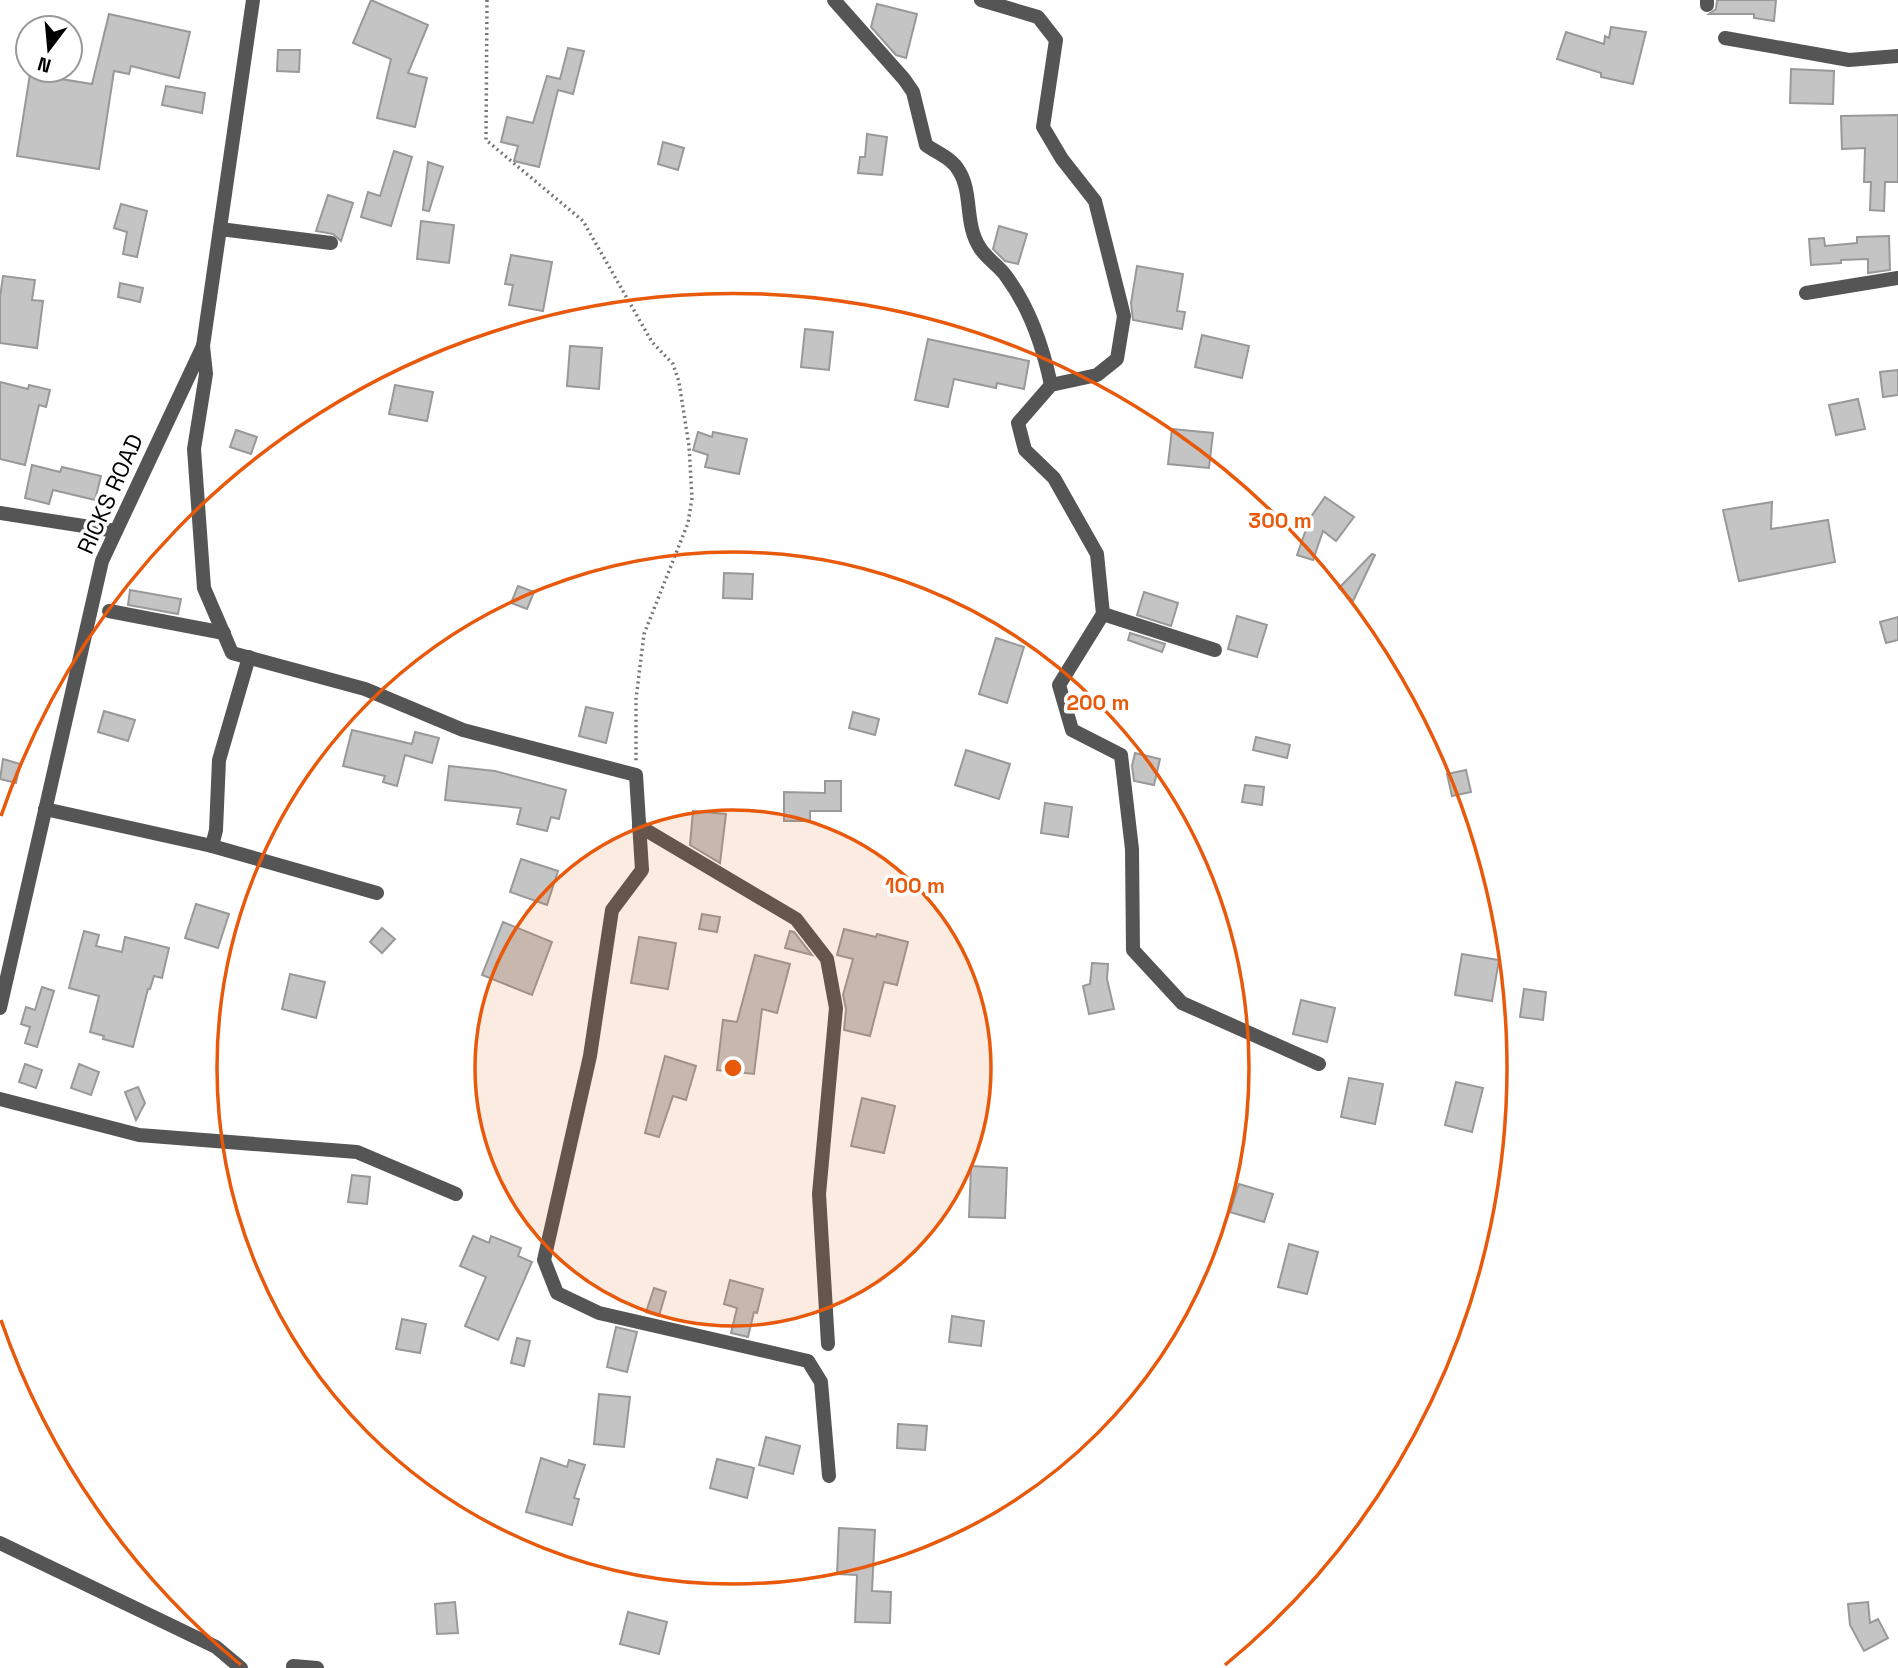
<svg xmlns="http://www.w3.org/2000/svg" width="1898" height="1668" viewBox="0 0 1898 1668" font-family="'Space Grotesk',sans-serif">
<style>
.building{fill:#c4c4c4;stroke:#999;stroke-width:2}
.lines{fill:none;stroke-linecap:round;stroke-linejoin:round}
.path{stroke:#777;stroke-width:3.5;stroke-dasharray:2 3.5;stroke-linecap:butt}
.minor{stroke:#555;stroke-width:14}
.tertiary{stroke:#555;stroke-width:14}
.ring{fill:none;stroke:#e8590c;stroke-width:3.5}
.labels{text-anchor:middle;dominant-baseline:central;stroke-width:7;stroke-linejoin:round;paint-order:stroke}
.street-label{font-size:23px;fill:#000;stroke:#fff}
.centre{fill:#e8590c;stroke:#fff;stroke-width:3.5}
.ring-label{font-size:21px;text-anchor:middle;font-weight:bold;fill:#e8590c;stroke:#fff;stroke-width:7;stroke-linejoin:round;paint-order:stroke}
</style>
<rect width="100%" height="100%" fill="#fff"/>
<g class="building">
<polygon points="371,0 428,25 408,73 427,78 415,127 377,118 391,59 353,43"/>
<polygon points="1717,0 1776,0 1774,21 1754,18 1754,14 1709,14 1716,9"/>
<polygon points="877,4 917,14 906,58 896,55 871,27"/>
<polygon points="109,14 190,32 179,78 131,66 129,74 114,71 99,169 17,156 30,74 92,84"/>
<polygon points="1611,27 1646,32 1633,84 1601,77 1601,73 1557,59 1566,32 1604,44 1605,36 1609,38"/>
<polygon points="568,48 584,51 573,94 558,90 539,167 514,161 518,146 501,142 507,117 533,123 547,76 560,79"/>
<polygon points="278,50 300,50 299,72 277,71"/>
<polygon points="1791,69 1834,71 1833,104 1790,103"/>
<polygon points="166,86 205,93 202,113 162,105"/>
<polygon points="1898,115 1898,182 1885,182 1884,211 1870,210 1871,182 1864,182 1865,148 1842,149 1841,116"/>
<polygon points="867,134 887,137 882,175 858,173 860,157 865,157"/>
<polygon points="663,142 684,148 678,170 658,164"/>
<polygon points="394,151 412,157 391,226 361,217 368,192 380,196"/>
<polygon points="428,162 443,167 429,211 423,210"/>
<polygon points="328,195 353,203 341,241 333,234 316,231"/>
<polygon points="121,204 147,211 137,257 123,254 127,232 114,228"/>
<polygon points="421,221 454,225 449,263 417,259"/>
<polygon points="999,226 1027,234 1018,264 1005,261 993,249"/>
<polygon points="1889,236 1890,270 1868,273 1868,259 1841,260 1841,263 1811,265 1809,239 1824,238 1825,246 1857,243 1857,237"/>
<polygon points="511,255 552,262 543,311 509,305 513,285 505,284"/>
<polygon points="1137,266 1183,274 1177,311 1185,312 1182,329 1133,320 1131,303"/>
<polygon points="3,276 35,280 32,300 43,301 37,348 0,343 0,297"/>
<polygon points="120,283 143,288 140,302 118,297"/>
<polygon points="805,329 833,332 829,370 801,367"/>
<polygon points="1202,335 1249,346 1242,378 1195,367"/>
<polygon points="928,339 1029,361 1024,389 997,383 996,388 954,379 948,407 915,400"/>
<polygon points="570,346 602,348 599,389 567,386"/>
<polygon points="1898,370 1898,395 1883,397 1880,372"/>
<polygon points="0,382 28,389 29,385 50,390 46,407 39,405 25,465 0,459"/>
<polygon points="395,385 433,392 427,421 389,414"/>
<polygon points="1858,399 1865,429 1836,435 1829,405"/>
<polygon points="1172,429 1213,433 1209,468 1168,464"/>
<polygon points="236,430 257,437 251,454 230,447"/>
<polygon points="698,432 712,437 713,432 747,439 739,474 705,467 708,455 693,450"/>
<polygon points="32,465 60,472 62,467 101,476 95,500 53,490 49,504 25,498"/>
<polygon points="1325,497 1354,517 1336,541 1323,531 1313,560 1297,555 1310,518"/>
<polygon points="1772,502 1771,529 1828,520 1835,562 1739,581 1723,510"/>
<polygon points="1372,554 1375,555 1353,601 1339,588"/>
<polygon points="724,573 753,574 752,599 723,598"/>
<polygon points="518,586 534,592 527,609 511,603"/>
<polygon points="130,590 181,599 178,614 128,605"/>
<polygon points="1144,592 1178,603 1171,626 1137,615"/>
<polygon points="1237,616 1267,625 1257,657 1228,649"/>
<polygon points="1898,617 1898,640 1886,643 1880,622"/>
<polygon points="1130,633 1165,644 1162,652 1128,640"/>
<polygon points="996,638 1024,647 1007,703 979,694"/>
<polygon points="586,707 613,713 606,743 579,736"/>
<polygon points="104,711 135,720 128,741 98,732"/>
<polygon points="853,712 879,719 875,735 849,728"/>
<polygon points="352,730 412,744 415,732 439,738 432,763 405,755 397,786 383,782 385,776 343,766"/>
<polygon points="1256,737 1290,745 1287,758 1253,750"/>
<polygon points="966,750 1010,764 999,799 955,785"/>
<polygon points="1135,753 1160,759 1154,785 1134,781 1132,766"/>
<polygon points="3,759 20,764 16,783 0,779"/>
<polygon points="449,766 495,771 566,790 559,819 551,817 547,831 517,824 521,808 445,800"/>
<polygon points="1466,770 1471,792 1452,796 1447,774"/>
<polygon points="825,781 841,781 841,811 810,811 810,821 784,821 784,792 825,793"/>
<polygon points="1245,785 1264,787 1262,805 1242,802"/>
<polygon points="1045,803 1072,807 1068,837 1041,833"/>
<polygon points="693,811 726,814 720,863 690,845"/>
<polygon points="521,859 558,871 547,905 510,892"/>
<polygon points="196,904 229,914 218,948 185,938"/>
<polygon points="702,914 720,917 717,932 699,929"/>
<polygon points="503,922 552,942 532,995 482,975"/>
<polygon points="382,928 395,939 382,953 370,942"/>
<polygon points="844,929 876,937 877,934 908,942 897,985 884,982 870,1036 844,1030 846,1009 843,995 853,959 837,955"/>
<polygon points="84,931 99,935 96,946 122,952 125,937 169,948 162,978 154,976 150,989 148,989 133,1047 103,1039 104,1036 90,1032 99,996 69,988"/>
<polygon points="790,931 794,932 812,955 785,948"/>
<polygon points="639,937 676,943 668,989 631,983"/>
<polygon points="1462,954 1499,960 1492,1001 1455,995"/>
<polygon points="755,955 790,964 777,1013 762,1009 754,1074 717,1070 723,1020 737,1022"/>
<polygon points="1092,963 1108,964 1107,979 1114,1009 1089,1014 1083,986 1090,984"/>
<polygon points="290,974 325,982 316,1018 282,1009"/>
<polygon points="42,987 54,991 37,1047 25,1043 30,1027 21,1024 26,1007 35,1010"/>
<polygon points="1524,989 1546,992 1543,1020 1520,1017"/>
<polygon points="1301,1000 1335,1008 1327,1042 1293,1034"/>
<polygon points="665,1056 696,1066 686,1100 673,1096 659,1137 645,1133"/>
<polygon points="25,1064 42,1070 36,1088 19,1082"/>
<polygon points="79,1064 99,1072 91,1095 71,1088"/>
<polygon points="1349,1078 1383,1084 1375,1124 1341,1117"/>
<polygon points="1456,1082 1483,1088 1472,1132 1445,1125"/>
<polygon points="138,1087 145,1103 136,1120 125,1092"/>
<polygon points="862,1098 895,1106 884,1153 851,1146"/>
<polygon points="971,1166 1007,1168 1005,1218 969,1217"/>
<polygon points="352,1175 370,1177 367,1204 348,1202"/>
<polygon points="1239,1184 1273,1194 1264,1222 1230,1212"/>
<polygon points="473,1236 489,1243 491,1236 521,1248 518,1256 532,1262 498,1340 465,1326 486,1277 460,1266"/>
<polygon points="1289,1244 1318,1252 1307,1294 1278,1287"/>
<polygon points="730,1280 763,1289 757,1313 754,1312 748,1337 731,1333 737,1308 724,1304"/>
<polygon points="654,1288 666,1292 659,1316 646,1312"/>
<polygon points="952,1316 984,1321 981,1346 949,1342"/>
<polygon points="402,1319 426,1324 420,1353 396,1349"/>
<polygon points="616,1327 637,1332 627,1372 607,1367"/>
<polygon points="517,1338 530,1341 524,1366 511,1363"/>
<polygon points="599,1394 630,1397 624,1447 594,1444"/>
<polygon points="898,1424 927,1426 925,1450 897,1448"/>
<polygon points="766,1437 800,1446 793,1474 759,1465"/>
<polygon points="541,1458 567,1467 569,1460 585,1465 574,1498 579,1499 572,1525 526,1512"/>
<polygon points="717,1459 754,1468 747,1498 710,1488"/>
<polygon points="839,1528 875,1530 872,1591 891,1592 890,1623 855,1622 857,1575 837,1574"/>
<polygon points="455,1602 458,1633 437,1634 435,1604"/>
<polygon points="1868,1602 1870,1623 1878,1619 1888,1638 1864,1651 1850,1625 1848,1604"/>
<polygon points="628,1612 667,1622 659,1654 620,1644"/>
</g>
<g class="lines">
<polyline class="path" points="487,0 486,140 583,221 652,342 673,364 679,382 689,446 692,498 688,523 644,634 636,699 636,761"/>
<g class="minor">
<path d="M834,0l70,79 9,13 13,53c11,8 26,13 33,26 14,22 5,53 21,77 7,11 19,18 26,28 24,32 37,71 45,109"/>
<polyline points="981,0 1038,17 1056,40 1043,127 1062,159 1095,201 1124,316 1117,359 1097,375 1051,385 1018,423 1025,450 1054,478 1097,554 1103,614 1059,685 1072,730 1121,755 1132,849 1133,950 1182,1003 1319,1064"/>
<polyline points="1707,0 1707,5"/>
<polyline points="1725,38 1849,60 1898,56"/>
<polyline points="220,229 331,243"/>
<polyline points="1806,293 1898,278"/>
<polyline points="203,346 206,374 194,449 204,588 232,653 365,689 463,730 636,775 642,870 612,910 590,1056 544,1260 557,1293 599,1313 808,1361 821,1382 829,1476"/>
<polyline points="0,513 116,531"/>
<polyline points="109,611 224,633"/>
<polyline points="1103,614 1215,650"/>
<polyline points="45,809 212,846 377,893"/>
<polyline points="639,826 796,919 827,959 836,1008 819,1194 828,1344"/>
<polyline points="212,846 216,830 219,760 249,657"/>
<polyline points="0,1099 139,1135 357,1152 456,1194"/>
<polyline points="0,1543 216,1647 241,1668"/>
<polyline points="293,1666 317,1668"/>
</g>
<polyline class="tertiary" points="0,1008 102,561 203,346 253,0"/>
</g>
<circle cx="733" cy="1068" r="258" fill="#e8590c" fill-opacity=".12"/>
<g class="ring">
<circle cx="733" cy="1068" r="258"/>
<circle cx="733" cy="1068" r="516"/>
<path d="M241 1665A774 774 0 0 1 1 1320M1 816A774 774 0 1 1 1225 1665"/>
</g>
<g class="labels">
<g class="street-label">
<text transform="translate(110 494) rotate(-66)">RICKS ROAD</text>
</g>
</g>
<circle cx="733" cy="1068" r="10" class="centre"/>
<g class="ring-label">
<text x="1280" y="528">300 m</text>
<text x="1098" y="710">200 m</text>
<text x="915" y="893">100 m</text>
</g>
<g transform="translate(49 49) rotate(196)"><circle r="33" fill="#ffffff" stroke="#999999" stroke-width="2"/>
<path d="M0-5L12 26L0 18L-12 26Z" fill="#000000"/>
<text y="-10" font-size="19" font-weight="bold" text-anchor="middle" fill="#000000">N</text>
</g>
</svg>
